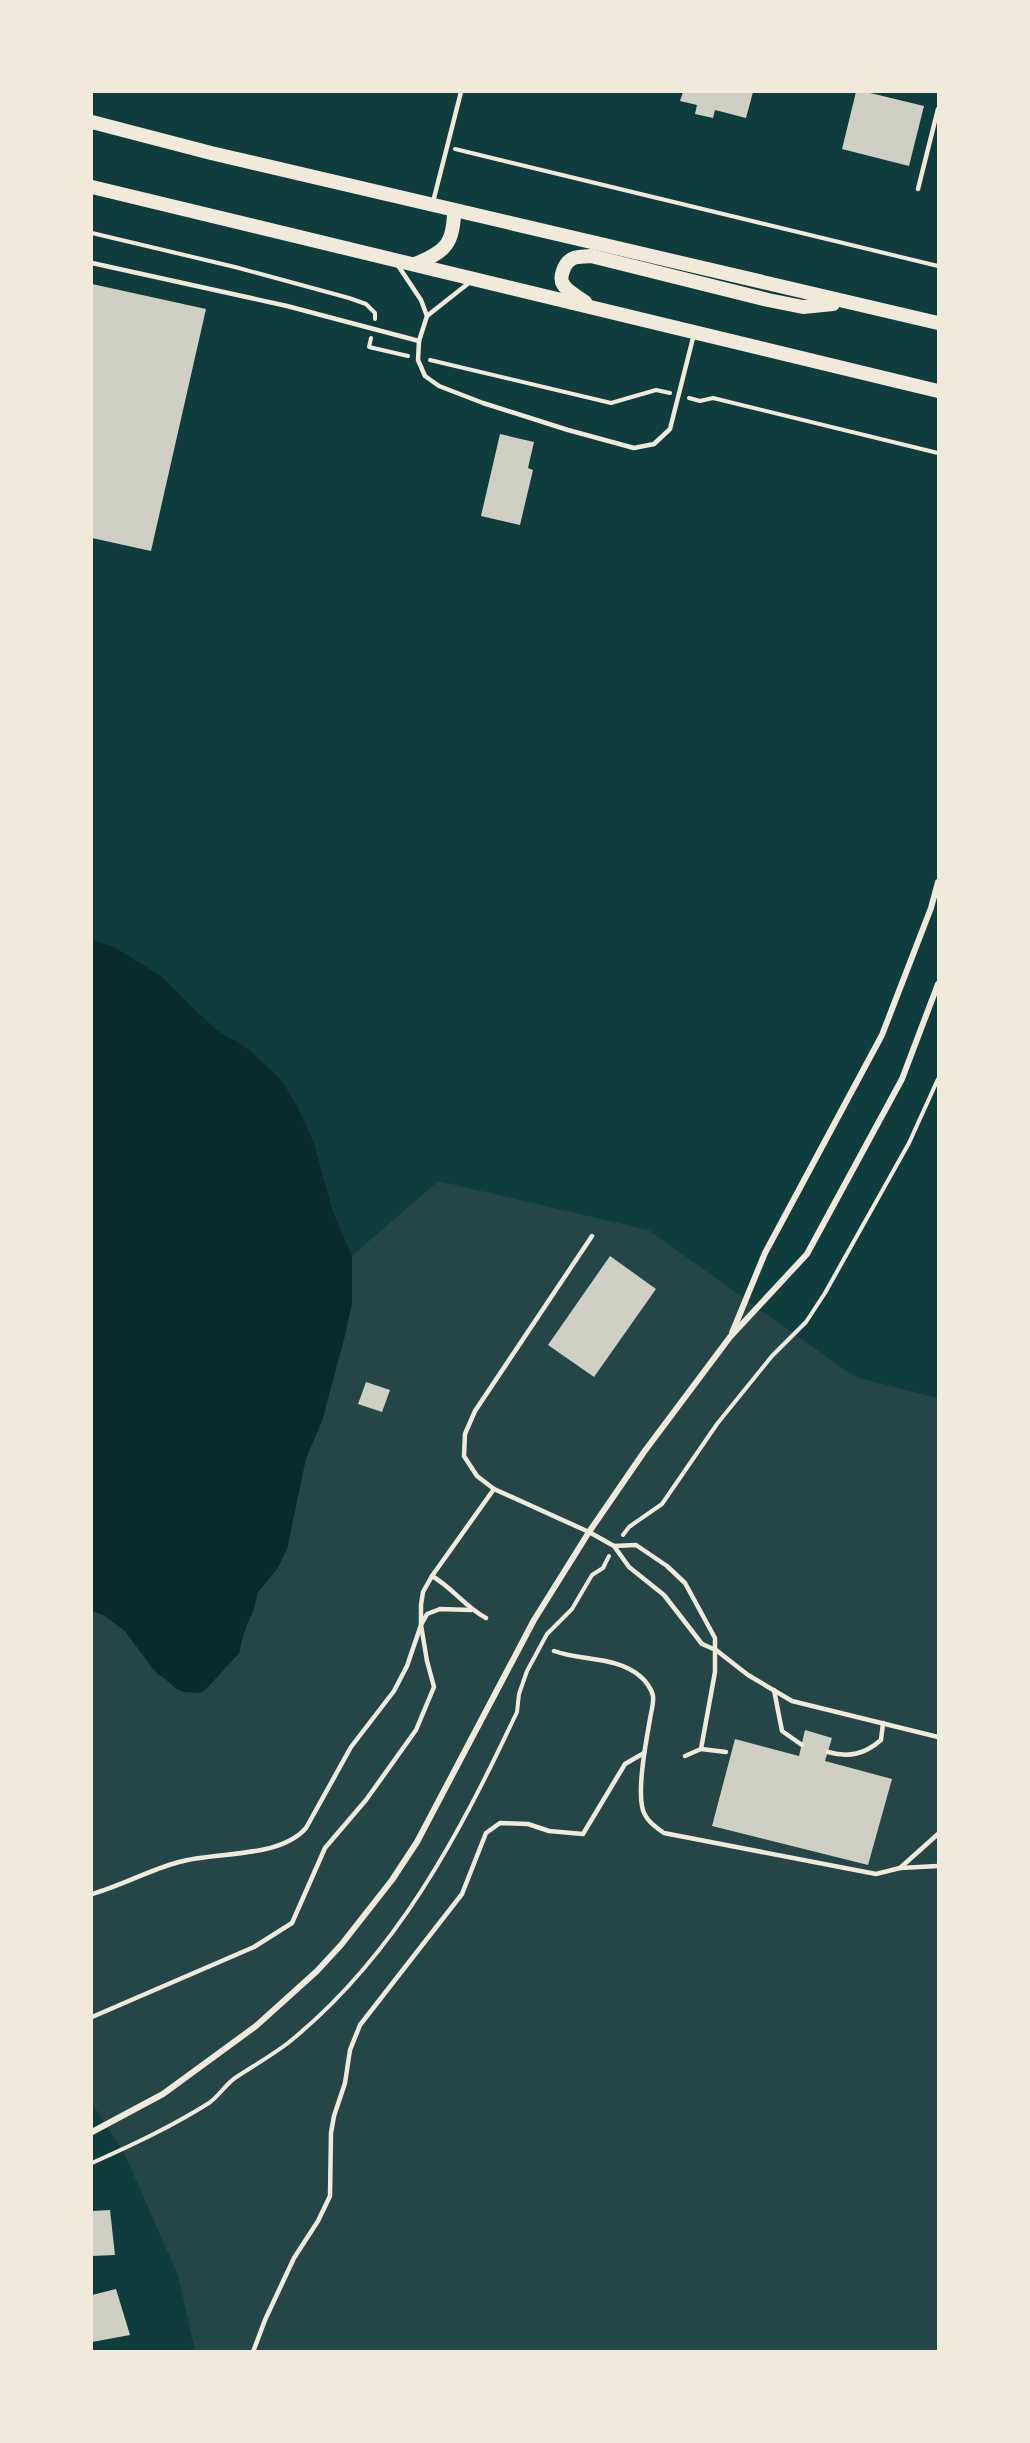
<svg xmlns="http://www.w3.org/2000/svg" width="1030" height="2443" viewBox="0 0 1030 2443" font-family="Arial,sans-serif">
<style>
.green{fill:#244646}
.water{fill:#0a2a2b}
.building{fill:#cfcfc3}
.lines{fill:none;stroke-linecap:round;stroke-linejoin:round}
.path{stroke:#f1e9da;stroke-width:4}
.service{stroke:#f1e9da;stroke-width:4.5}
.minor{stroke:#f1e9da;stroke-width:6}
.primary{stroke:#f1e9da;stroke-width:14}
</style>
<rect width="100%" height="100%" fill="#0f3d3e"/>
<polygon class="green" points="438,1181 648,1230 855,1377 938,1398 938,2351 195,2351 178,2275 125,2155 92,2103 92,1611 105,1616 125,1631 158,1675 164,1678 206,1689 239,1653 243,1633 253,1611 258,1592 277,1569 287,1549 306,1458 322,1421 345,1335 352,1303 352,1256"/>
<polygon class="water" points="92,940 114,947 161,976 216,1030 250,1050 282,1081 298,1108 314,1143 332,1209 352,1256 352,1303 345,1335 322,1421 306,1458 287,1549 277,1569 258,1592 253,1611 244,1633 239,1653 206,1689 200,1693 184,1692 177,1689 153,1669 125,1631 105,1616 92,1611"/>
<g class="building">
<polygon points="683,92 753,92 746,118 715,110 713,118 695,114 697,105 680,101"/>
<polygon points="856,92 866,92 924,106 909,166 842,149"/>
<polygon points="92,284 206,309 151,551 92,538"/>
<polygon points="500,434 534,442 528,468 533,470 520,525 481,516"/>
<polygon points="610,1256 656,1289 594,1377 548,1345"/>
<polygon points="366,1382 390,1390 382,1412 358,1404"/>
<polygon points="805,1730 832,1738 825,1761 892,1779 868,1865 712,1826 735,1739 799,1756"/>
<polygon points="110,2210 115,2255 92,2256 92,2211"/>
<polygon points="116,2289 130,2335 92,2342 92,2295"/>
</g>
<g class="lines">
<g class="path">
<polyline points="455,149 938,266"/>
<polyline points="92,233 235,267 349,298 366,304 375,313 375,319"/>
<polyline points="371,338 369,347 408,356"/>
<polyline points="430,360 611,403 656,390 670,393"/>
<polyline points="689,398 700,401 713,398 938,453"/>
<polyline points="623,1535 629,1527 662,1504 717,1424 772,1356 806,1322 825,1293 909,1143 938,1079"/>
<path d="M92,2163c40,-18 79,-36 117,-60 10,-7 16,-18 26,-25 18,-12 36,-22 53,-35 108,-87 171,-208 229,-331l2,-18 8,-23 20,-37 25,-25 20,-34 11,-7 6,-12"/>
</g>
<g class="service">
<polyline points="918,189 938,109"/>
<polyline points="433,202 461,92"/>
<polyline points="92,263 287,306 419,341 427,316 470,282"/>
<polyline points="397,264 421,300 427,316"/>
<polyline points="419,341 418,360 425,376 439,386 483,403 568,430 634,448 654,444 670,429 694,334"/>
<polyline points="592,1236 475,1411 465,1434 464,1456 477,1476 494,1489 589,1532 614,1546 629,1567 664,1595 702,1644 716,1650 748,1675 792,1701 938,1737"/>
<polyline points="614,1546 636,1545 667,1566 685,1583 715,1638 715,1672 701,1749 685,1756"/>
<polyline points="432,1576 494,1489"/>
<path d="M554,1651c27,10 64,5 87,26 5,4 11,13 12,19 1,7 -2,16 -3,23 -4,23 -12,65 -8,87 2,13 12,20 22,27l212,41 24,-6 38,-2"/>
<polyline points="774,1690 782,1731 802,1745"/>
<polyline points="701,1749 726,1752"/>
<path d="M828,1752c21,6 37,2 53,-12l2,-17"/>
<polyline points="900,1868 938,1834"/>
<path d="M92,1894c29,-8 57,-24 87,-32 37,-11 100,-3 127,-34l45,-81 43,-56 13,-25 14,-41v-20l2,-13 9,-16c21,12 33,31 54,42"/>
<polyline points="92,2017 254,1947 292,1923 325,1848 366,1800 416,1730 434,1687 427,1661 421,1625 427,1614 440,1609 471,1610"/>
<polyline points="253,2352 265,2320 294,2258 318,2221 330,2196 331,2133 334,2116 345,2083 350,2050 360,2025 462,1894 486,1833 500,1823 528,1824 549,1831 583,1834 625,1764 644,1753"/>
</g>
<g class="minor">
<polyline points="732,1333 765,1253 882,1035 931,908 938,882"/>
<polyline points="92,2132 163,2094 256,2026 317,1971 341,1945 392,1880 417,1842 534,1620 589,1532 644,1452 730,1337 807,1254 902,1079 938,984"/>
</g>
<g class="primary">
<polyline points="92,122 211,153 938,323"/>
<polyline points="92,187 938,391"/>
<path d="M415,264c30,-12 39,-20 39,-54"/>
<path d="M585,302c-6,-5 -18,-10 -22,-18 -4,-6 1,-21 9,-25 4,-3 13,-2 19,-3l177,44 35,7 30,-3"/>
</g>
</g>
<rect width="1030" height="2443" fill="none" stroke="#f1e9da" stroke-width="186"/>
</svg>
